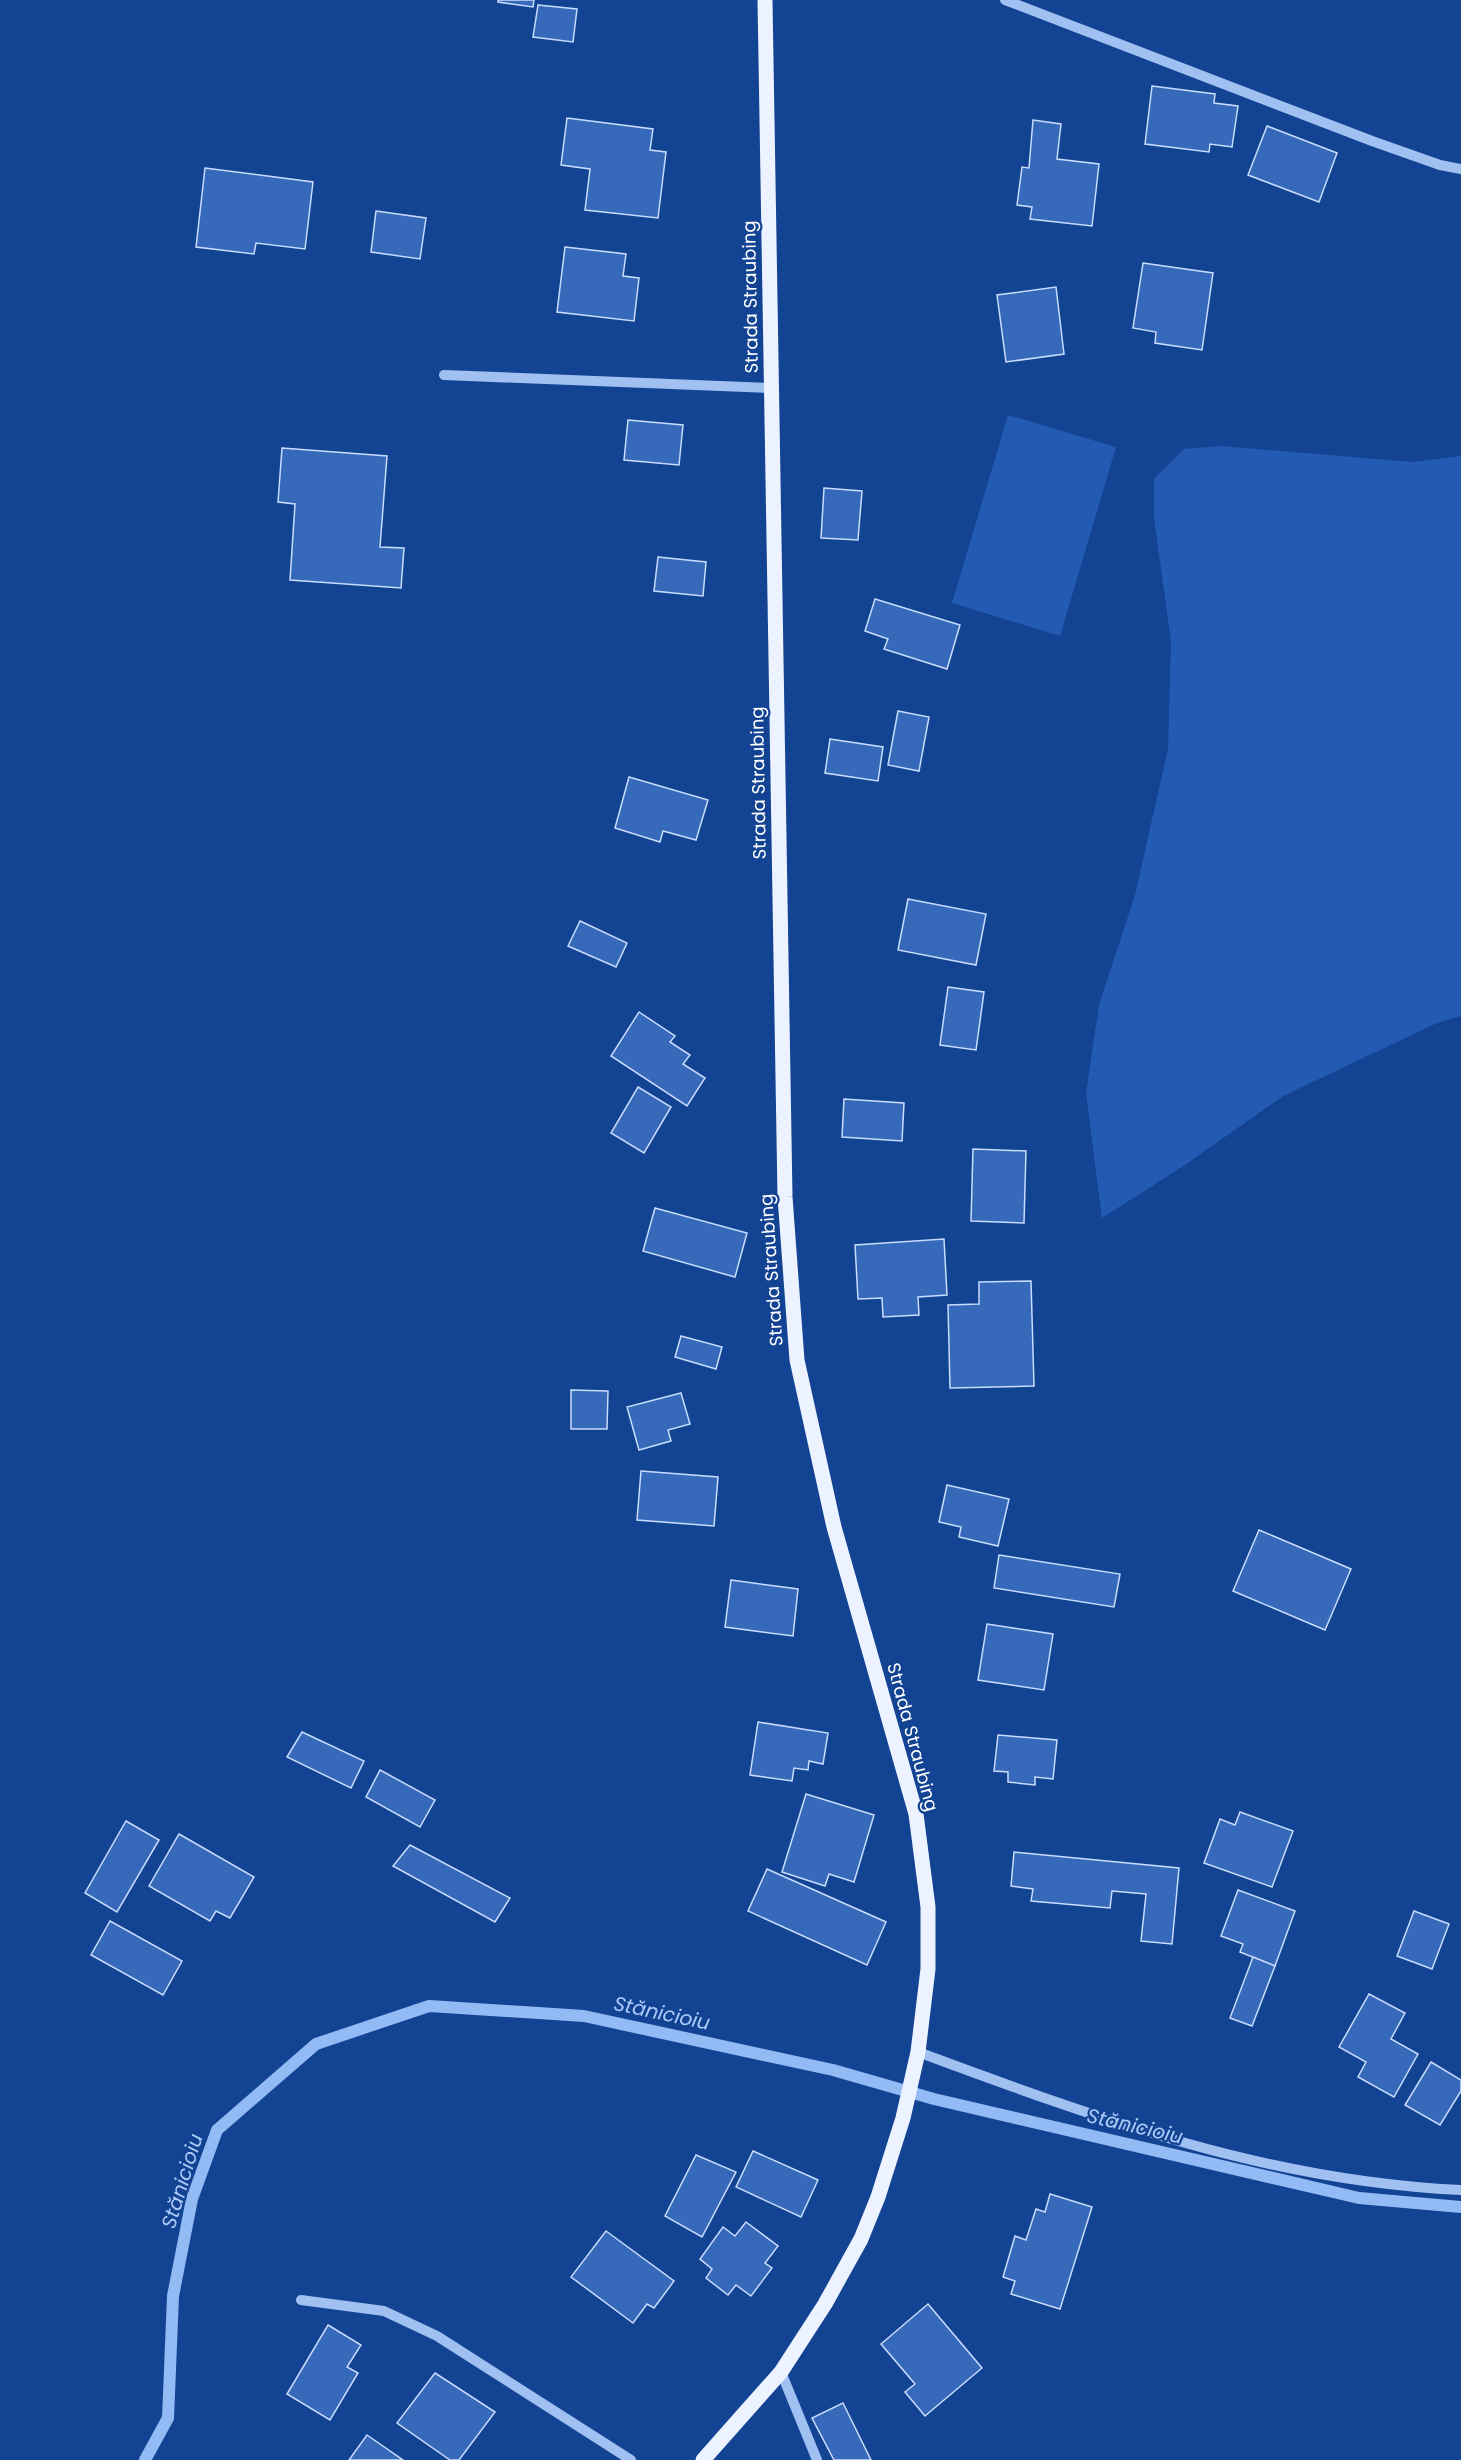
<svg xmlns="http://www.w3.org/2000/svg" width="1461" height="2460" viewBox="0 0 1461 2460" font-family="Poppins,sans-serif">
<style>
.green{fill:#245bb2}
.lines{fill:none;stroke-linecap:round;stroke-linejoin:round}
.stream{stroke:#92baf5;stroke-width:12}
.building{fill:#3669ba;stroke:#c8dcfd;stroke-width:1.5}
.minor{stroke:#a0c0f2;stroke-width:10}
.major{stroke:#ecf2ff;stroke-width:15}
.labels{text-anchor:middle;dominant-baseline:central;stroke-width:4.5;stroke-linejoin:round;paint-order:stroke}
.street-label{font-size:18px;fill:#fff;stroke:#134393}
.water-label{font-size:20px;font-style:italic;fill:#accbf9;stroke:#134393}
</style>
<rect width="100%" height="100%" fill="#134393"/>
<g class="green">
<polygon points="1008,415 1116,447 1060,636 952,603"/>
<polygon points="1221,446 1412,462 1461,456 1461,1016 1437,1023 1283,1096 1185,1165 1102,1218 1086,1093 1099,1005 1135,895 1168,749 1171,641 1154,518 1154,479 1184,449"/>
</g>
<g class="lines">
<polyline class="stream" points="145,2460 168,2418 173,2296 192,2199 217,2130 316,2044 429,2006 584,2016 833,2070 934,2099 1359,2198 1461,2207"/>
</g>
<g class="building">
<polygon points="498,0 534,0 533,7 498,2"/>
<polygon points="538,5 577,9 573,42 533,37"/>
<polygon points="1152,86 1215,94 1214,103 1238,106 1232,147 1210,144 1209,152 1145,144"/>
<polygon points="567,118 653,129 650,150 666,152 658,218 585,210 590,169 561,165"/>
<polygon points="1033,120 1061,124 1057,159 1099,164 1092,226 1030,219 1032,207 1017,205 1022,167 1029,168"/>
<polygon points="1267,126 1337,153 1319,202 1248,175"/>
<polygon points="205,168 313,182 305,249 256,243 254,254 196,247"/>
<polygon points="376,211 426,218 420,259 371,252"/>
<polygon points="565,247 626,254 623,276 639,278 634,321 557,312"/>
<polygon points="1143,263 1213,273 1202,350 1155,343 1156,332 1133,328"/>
<polygon points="1056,287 1064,354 1006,362 997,295"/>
<polygon points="628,420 683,425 679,465 624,460"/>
<polygon points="282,448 387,456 380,547 404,548 401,588 290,580 295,504 278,502"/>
<polygon points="824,488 862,491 858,540 821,538"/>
<polygon points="658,557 706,562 703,596 654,591"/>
<polygon points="875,599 960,625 947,669 884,649 888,639 865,631"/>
<polygon points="898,711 929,717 919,771 888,765"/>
<polygon points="830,739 883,747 878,781 825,773"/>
<polygon points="629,777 708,800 696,840 663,831 660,842 615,828"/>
<polygon points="908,899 986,914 976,965 898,950"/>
<polygon points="580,921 627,943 616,967 568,946"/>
<polygon points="948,987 984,992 976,1050 940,1045"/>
<polygon points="639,1012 675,1036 670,1042 690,1055 683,1064 705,1078 687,1106 611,1056"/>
<polygon points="638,1087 671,1107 644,1153 611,1133"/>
<polygon points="844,1099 904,1103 902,1141 842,1137"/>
<polygon points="973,1149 1026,1151 1024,1223 971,1221"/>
<polygon points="655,1208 747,1233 735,1277 643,1251"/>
<polygon points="944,1239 947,1295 918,1297 919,1315 883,1317 882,1298 858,1299 855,1245"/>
<polygon points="1031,1281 1034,1386 950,1388 948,1305 979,1304 979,1282"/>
<polygon points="681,1336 722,1347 716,1369 675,1357"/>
<polygon points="571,1390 608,1391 607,1429 571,1429"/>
<polygon points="681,1393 690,1424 668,1430 671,1441 639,1450 627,1407"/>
<polygon points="641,1471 718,1477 714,1526 637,1520"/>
<polygon points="947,1485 1009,1499 998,1546 959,1537 961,1527 939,1522"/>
<polygon points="1259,1530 1351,1569 1325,1630 1233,1591"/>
<polygon points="999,1555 1120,1574 1114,1607 994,1588"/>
<polygon points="731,1580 798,1589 793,1636 725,1627"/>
<polygon points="987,1624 1053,1634 1044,1690 978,1680"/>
<polygon points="758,1722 828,1733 823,1764 809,1761 808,1770 794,1768 792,1781 750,1775"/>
<polygon points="302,1732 364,1761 351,1788 287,1757"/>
<polygon points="998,1735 1057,1740 1053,1779 1035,1777 1035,1785 1008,1782 1008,1772 994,1771"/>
<polygon points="380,1770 435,1800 420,1827 366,1797"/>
<polygon points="806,1794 874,1815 854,1882 829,1874 825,1886 782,1872"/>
<polygon points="1240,1812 1293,1831 1272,1887 1204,1863 1220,1819 1235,1825"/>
<polygon points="126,1821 159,1840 117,1912 85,1893"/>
<polygon points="179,1834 254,1877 230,1918 216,1911 210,1921 149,1886"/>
<polygon points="410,1845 510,1898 495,1922 393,1866"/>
<polygon points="1014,1852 1179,1868 1172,1944 1141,1941 1146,1894 1112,1891 1110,1908 1031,1901 1033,1889 1011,1886"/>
<polygon points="767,1869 886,1922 867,1965 748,1911"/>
<polygon points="1238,1890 1295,1911 1275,1966 1240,1952 1243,1944 1221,1936"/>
<polygon points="1414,1911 1449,1924 1432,1969 1397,1956"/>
<polygon points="110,1921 182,1961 163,1995 91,1955"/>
<polygon points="1253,1957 1275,1966 1252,2026 1230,2018"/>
<polygon points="1369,1994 1405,2013 1391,2039 1418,2054 1394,2097 1358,2077 1366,2062 1339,2047"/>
<polygon points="1431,2062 1461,2080 1461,2091 1440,2125 1405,2105"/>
<polygon points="753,2151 818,2180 801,2217 736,2187"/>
<polygon points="696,2155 736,2172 702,2237 665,2216"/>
<polygon points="1050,2194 1092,2207 1060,2309 1011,2294 1015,2281 1003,2277 1015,2236 1026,2240 1036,2209 1045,2212"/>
<polygon points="746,2222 778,2246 765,2263 772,2268 751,2296 736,2285 728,2295 706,2278 712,2269 700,2259 723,2227 735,2236"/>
<polygon points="606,2231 674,2281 654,2308 647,2304 633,2323 571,2277"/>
<polygon points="928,2304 982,2368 925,2416 905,2392 915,2384 881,2344"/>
<polygon points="328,2325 361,2345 347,2367 358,2373 330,2420 287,2394"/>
<polygon points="435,2373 495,2412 459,2460 450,2460 397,2423"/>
<polygon points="843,2403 871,2460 834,2460 812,2418"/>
<polygon points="367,2435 403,2460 349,2460"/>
</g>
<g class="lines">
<g class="minor">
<polyline points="1005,0 1372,141 1440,165 1461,169"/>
<polyline points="444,375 771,388"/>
<path d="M918,2052c181,67 349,129 543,138"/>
<polyline points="301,2300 384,2311 437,2336 631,2460"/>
<polyline points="781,2372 817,2460"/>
</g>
<polyline class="major" points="703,2460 781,2372 825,2304 861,2239 878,2197 903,2118 918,2052 928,1969 928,1907 916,1814 834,1527 797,1360 785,1197 765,0"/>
</g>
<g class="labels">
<g class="street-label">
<text transform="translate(750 297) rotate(-91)">Strada Straubing</text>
<text transform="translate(758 783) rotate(-91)">Strada Straubing</text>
<text transform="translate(771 1270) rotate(-94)">Strada Straubing</text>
<text transform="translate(913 1737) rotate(75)">Strada Straubing</text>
</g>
<g class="water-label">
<text transform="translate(662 2013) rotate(12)">Stănicioiu</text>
<text transform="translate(1135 2126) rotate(13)">Stănicioiu</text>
<text transform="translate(182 2181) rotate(-73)">Stănicioiu</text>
</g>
</g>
</svg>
